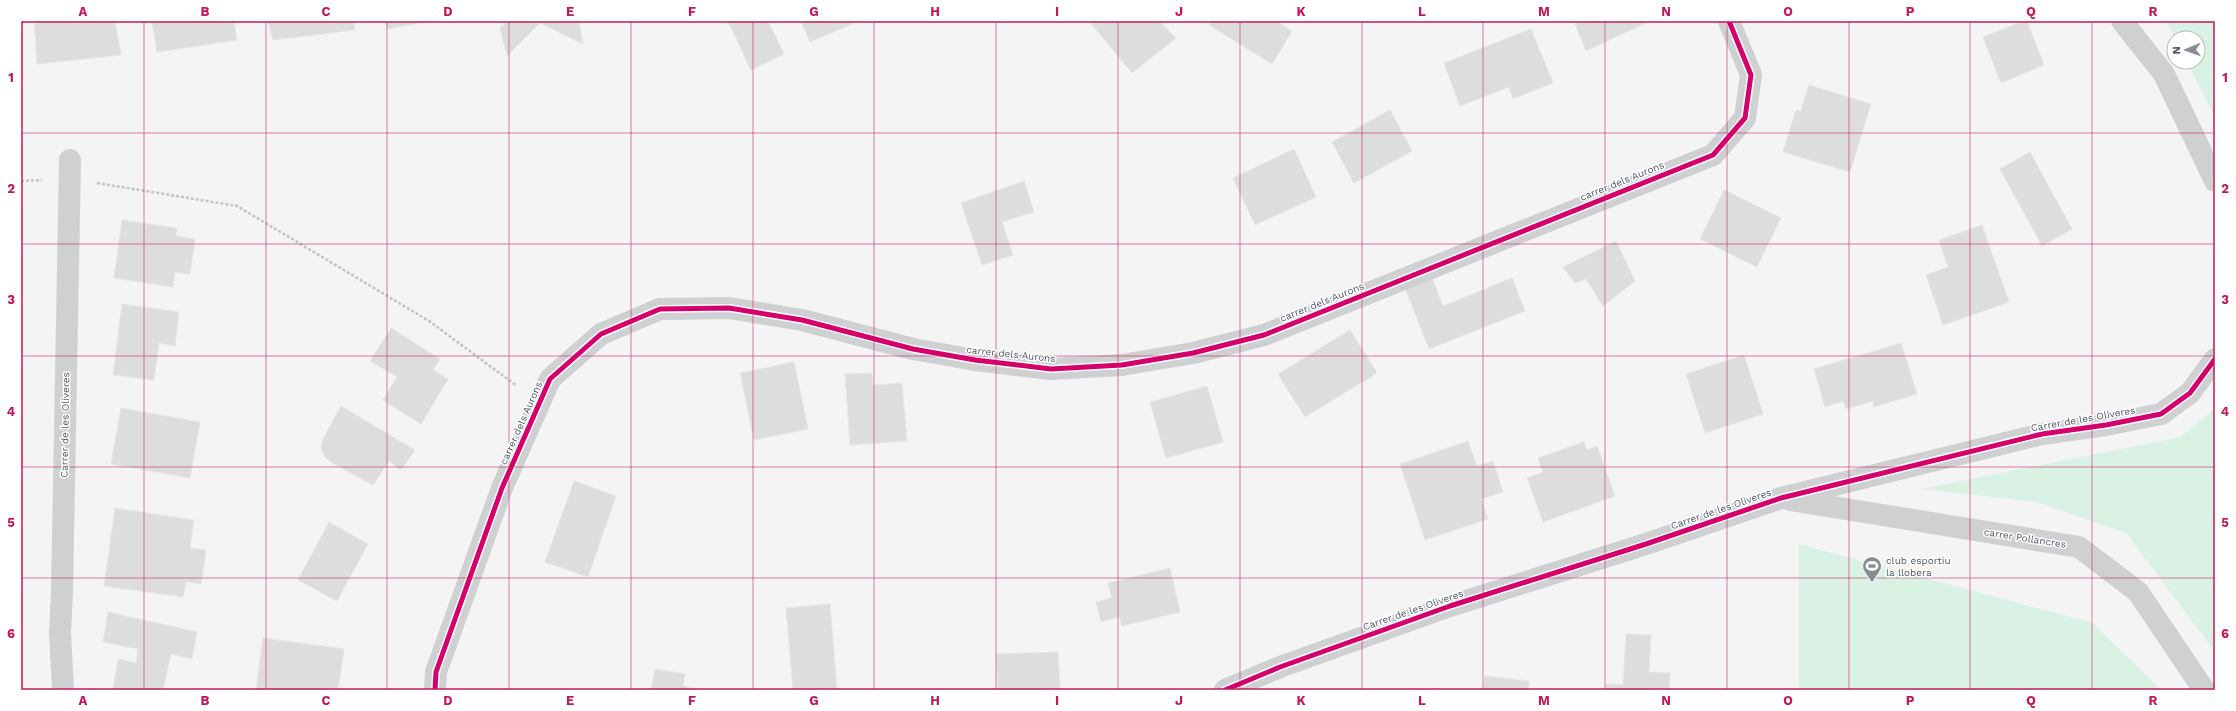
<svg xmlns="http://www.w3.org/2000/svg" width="2236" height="711" viewBox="0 0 2236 711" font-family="'Work Sans',sans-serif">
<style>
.green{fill:#d9f2e3}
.building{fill:#ddddde;stroke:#e5e6e7}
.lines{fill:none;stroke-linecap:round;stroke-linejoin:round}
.path{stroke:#bcc7c4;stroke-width:2.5;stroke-dasharray:3 2;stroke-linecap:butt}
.minor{stroke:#ced0d2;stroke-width:22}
.cycleway-casing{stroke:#fff;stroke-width:8}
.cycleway{stroke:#d6006c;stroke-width:5}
.grid{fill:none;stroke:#c2185b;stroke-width:1;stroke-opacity:0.55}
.labels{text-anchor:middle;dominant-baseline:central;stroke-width:3;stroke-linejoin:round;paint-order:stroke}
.street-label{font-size:10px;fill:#4a5661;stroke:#fff}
.poi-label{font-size:10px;fill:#4a5661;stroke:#fff;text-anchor:start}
.neatline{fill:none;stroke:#c2185b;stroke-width:1.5}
.grid-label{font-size:13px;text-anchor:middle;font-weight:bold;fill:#c2185b}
</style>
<rect width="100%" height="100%" fill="#f4f4f4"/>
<g class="green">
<polygon points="2166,21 2215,21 2215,117 2187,62 2198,62 2198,38 2175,38"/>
<polygon points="2215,409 2215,652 2126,533 2037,502 1921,489 2180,437"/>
<polygon points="1799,544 2093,623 2161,690 1799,690"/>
</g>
<g class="building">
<polygon points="34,21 115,21 121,55 37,64"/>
<polygon points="152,21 234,21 237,40 157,52"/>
<polygon points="268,21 353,21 355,30 273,40"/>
<polygon points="385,21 431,21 387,29"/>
<polygon points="508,21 579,21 583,44 540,23 507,56 500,28"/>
<polygon points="728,21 768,21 784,54 751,70"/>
<polygon points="801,21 859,21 810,42"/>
<polygon points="1089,21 1159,21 1176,38 1132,73"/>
<polygon points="1212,21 1276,21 1292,31 1272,64 1209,25"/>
<polygon points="1574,21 1650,21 1586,51"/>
<polygon points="2024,21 2027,21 2044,65 2001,83 1983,37"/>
<polygon points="1531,29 1553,83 1513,99 1509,87 1460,106 1444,63"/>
<polygon points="1809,85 1871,104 1850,172 1783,152 1796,110 1801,111"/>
<polygon points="1390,110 1412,151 1354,183 1332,142"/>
<polygon points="1294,149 1316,197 1255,225 1233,178"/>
<polygon points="2030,152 2072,229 2042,246 2000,169"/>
<polygon points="1024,181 1034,212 1002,222 1013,255 982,265 961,203"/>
<polygon points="1724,190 1781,218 1757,267 1700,239"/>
<polygon points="122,220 177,228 176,236 195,239 190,274 175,272 173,287 114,278"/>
<polygon points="1982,225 2009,302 1943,325 1926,275 1948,267 1939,240"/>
<polygon points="1616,241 1635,281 1603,306 1586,279 1575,283 1563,267"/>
<polygon points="1431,275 1443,306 1512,278 1525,311 1429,349 1404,285"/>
<polygon points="122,304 179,312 175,346 159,343 154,380 113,375"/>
<polygon points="391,328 440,359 433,370 448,379 421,424 383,400 397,377 370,361"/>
<polygon points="1350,330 1377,373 1305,417 1278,374"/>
<polygon points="1901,343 1917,394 1874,407 1873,401 1846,409 1843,401 1825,407 1814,369"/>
<polygon points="1744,355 1763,414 1705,433 1686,374"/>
<polygon points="794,362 808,429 754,440 740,373"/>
<polygon points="872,373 873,385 902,383 907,441 850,445 845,374"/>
<polygon points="1207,386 1223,442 1166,458 1150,402"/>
<polygon points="341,406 415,450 401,470 389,461 373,485 334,464 325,457 321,449 323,439"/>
<polygon points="121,408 200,422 190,478 111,464"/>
<polygon points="1468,441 1477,466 1493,461 1503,492 1481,499 1488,519 1425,540 1400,464"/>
<polygon points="1584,442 1587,450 1597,446 1615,496 1543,522 1527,478 1543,472 1538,458"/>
<polygon points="574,481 616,496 588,577 545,562"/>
<polygon points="115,508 194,520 190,548 206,550 201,584 186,582 183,597 104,586"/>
<polygon points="329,522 368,544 337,601 298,580"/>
<polygon points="1170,568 1180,612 1122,626 1119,617 1101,622 1096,602 1112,598 1108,583"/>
<polygon points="830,604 837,690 793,690 786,608"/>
<polygon points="108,612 197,632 192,659 171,654 163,690 113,690 118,659 136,663 138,649 103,642"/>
<polygon points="1626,634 1651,635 1649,672 1670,673 1669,690 1605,690 1606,684 1623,685"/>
<polygon points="263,638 344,649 338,690 256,690"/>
<polygon points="1058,652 1060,690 998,690 996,654"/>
<polygon points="655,669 685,674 683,686 706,690 651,690"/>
<polygon points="1485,676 1529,681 1528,690 1483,690"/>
</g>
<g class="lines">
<g class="path">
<polyline points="21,181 42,180"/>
<polyline points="97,183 237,206 429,321 517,386"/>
</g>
<g class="minor">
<polyline points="2122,21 2164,74 2215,181"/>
<polyline points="1790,500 2079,547 2138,592 2204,690"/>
<polyline points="63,690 60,633 62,591 70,160"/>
<polyline points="435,690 436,672 502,488 550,379 601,334 660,309 729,308 802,320 913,349 975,360 1051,369 1122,365 1193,353 1264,335 1713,155 1745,118 1751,75 1729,21"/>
<polyline points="1225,690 1280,667 1450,606 1646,544 1781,498 2042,434 2106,425 2161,414 2190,393 2215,359"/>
</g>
<g class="cycleway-casing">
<g id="cycleway">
<polyline points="435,690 436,672 502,488 550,379 601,334 660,309 729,308 802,320 913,349 975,360 1051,369 1122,365 1193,353 1264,335 1713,155 1745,118 1751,75 1729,21"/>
<polyline points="1225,690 1280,667 1450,606 1646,544 1781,498 2042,434 2106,425 2161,414 2190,393 2215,359"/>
</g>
</g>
<use href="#cycleway" class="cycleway"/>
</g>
<path class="grid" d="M144,21v669M266,21v669M387,21v669M509,21v669M631,21v669M753,21v669M874,21v669M996,21v669M1118,21v669M1240,21v669M1362,21v669M1483,21v669M1605,21v669M1727,21v669M1849,21v669M1970,21v669M2092,21v669M21,133h2194M21,244h2194M21,356h2194M21,467h2194M21,578h2194"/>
<defs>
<g id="stadium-pin" transform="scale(1)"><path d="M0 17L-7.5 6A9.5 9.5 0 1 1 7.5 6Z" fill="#868d94" stroke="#fff"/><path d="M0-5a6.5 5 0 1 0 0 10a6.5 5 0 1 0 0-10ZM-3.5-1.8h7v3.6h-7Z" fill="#fff"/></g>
</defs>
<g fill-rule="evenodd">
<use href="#stadium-pin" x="1872" y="566"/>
</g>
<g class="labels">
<g class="street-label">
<text transform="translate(1622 181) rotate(-22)">carrer dels Aurons</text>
<text transform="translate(1322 302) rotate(-22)">carrer dels Aurons</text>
<text transform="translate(1011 354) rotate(6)">carrer dels Aurons</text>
<text transform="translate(2083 419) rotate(-10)">Carrer de les Oliveres</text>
<text transform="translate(521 423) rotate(-66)">carrer dels Aurons</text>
<text transform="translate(65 425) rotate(-89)">Carrer de les Oliveres</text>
<text transform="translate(1721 509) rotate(-19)">Carrer de les Oliveres</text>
<text transform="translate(2025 538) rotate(9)">carrer Pollancres</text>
<text transform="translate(1413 610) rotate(-19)">Carrer de les Oliveres</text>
</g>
<g class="poi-label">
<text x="1886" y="560">club esportiu<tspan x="1886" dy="12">la llobera</tspan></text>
</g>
</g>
<rect width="2236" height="711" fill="none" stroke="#ffffff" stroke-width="44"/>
<g transform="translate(2186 50) rotate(268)"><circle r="19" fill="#ffffff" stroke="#b7bbc0"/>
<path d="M0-3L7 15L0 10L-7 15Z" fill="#868d94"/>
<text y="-6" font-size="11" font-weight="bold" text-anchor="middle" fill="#4a5661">N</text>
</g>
<rect x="22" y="22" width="2192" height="667" class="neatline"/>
<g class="grid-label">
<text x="83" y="16">A</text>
<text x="205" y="16">B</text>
<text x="326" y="16">C</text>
<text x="448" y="16">D</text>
<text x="570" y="16">E</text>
<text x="692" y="16">F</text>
<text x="814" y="16">G</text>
<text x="935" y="16">H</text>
<text x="1057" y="16">I</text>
<text x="1179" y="16">J</text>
<text x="1301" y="16">K</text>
<text x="1422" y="16">L</text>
<text x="1544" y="16">M</text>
<text x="1666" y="16">N</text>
<text x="1788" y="16">O</text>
<text x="1910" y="16">P</text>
<text x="2031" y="16">Q</text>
<text x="2153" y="16">R</text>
<text x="11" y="82">1</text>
<text x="2225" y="82">1</text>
<text x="11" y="193">2</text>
<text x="2225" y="193">2</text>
<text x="11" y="304">3</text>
<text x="2225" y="304">3</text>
<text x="11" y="416">4</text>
<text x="2225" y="416">4</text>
<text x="11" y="527">5</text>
<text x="2225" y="527">5</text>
<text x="11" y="638">6</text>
<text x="2225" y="638">6</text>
<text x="83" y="705">A</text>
<text x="205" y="705">B</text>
<text x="326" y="705">C</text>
<text x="448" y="705">D</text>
<text x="570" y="705">E</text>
<text x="692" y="705">F</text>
<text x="814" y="705">G</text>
<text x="935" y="705">H</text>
<text x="1057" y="705">I</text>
<text x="1179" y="705">J</text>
<text x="1301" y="705">K</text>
<text x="1422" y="705">L</text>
<text x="1544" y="705">M</text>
<text x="1666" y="705">N</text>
<text x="1788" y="705">O</text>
<text x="1910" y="705">P</text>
<text x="2031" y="705">Q</text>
<text x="2153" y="705">R</text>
</g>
</svg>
